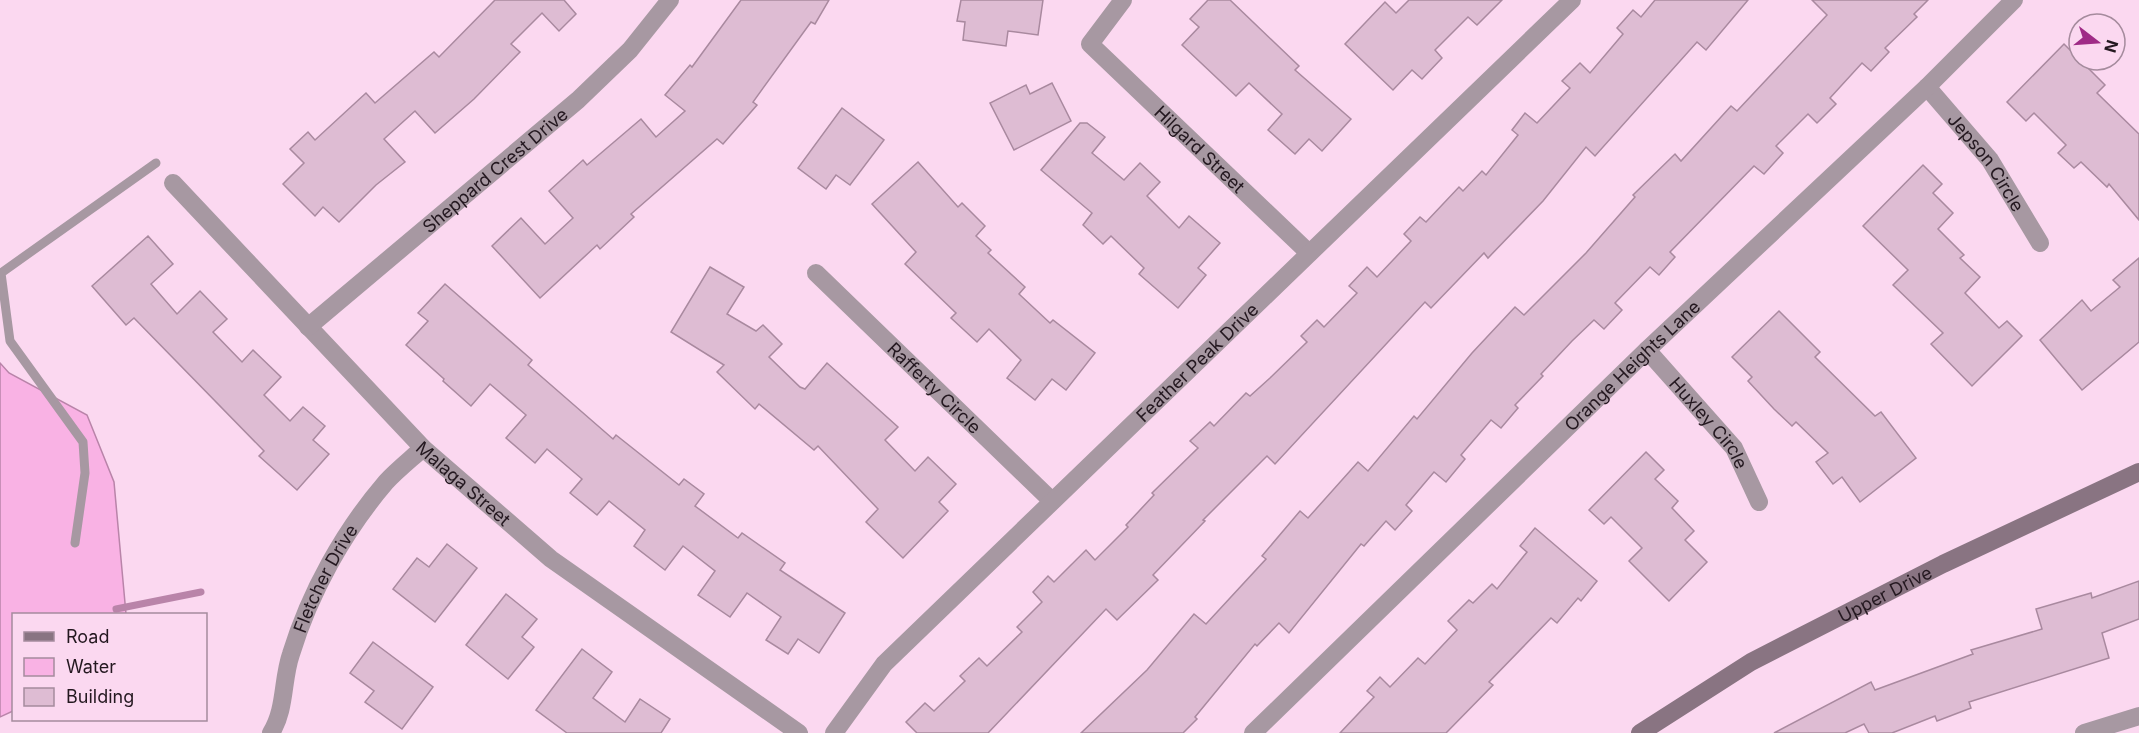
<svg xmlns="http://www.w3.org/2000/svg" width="2139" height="733" viewBox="0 0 2139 733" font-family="Inter,sans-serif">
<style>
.water{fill:#f9b2e4;stroke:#b984a9;stroke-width:1.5}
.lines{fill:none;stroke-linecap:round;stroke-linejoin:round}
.stream{stroke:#b984a9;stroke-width:7}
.building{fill:#debcd3;stroke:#a9899f;stroke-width:1.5}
.lane{stroke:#a798a2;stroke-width:9}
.street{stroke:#a798a2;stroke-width:18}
.secondary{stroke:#897482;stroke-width:18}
.labels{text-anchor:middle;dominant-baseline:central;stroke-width:4.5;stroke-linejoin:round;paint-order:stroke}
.street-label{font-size:18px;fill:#241820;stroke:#fbd8f0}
</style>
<rect width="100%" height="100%" fill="#fbd8f0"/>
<polygon class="water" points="0,363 9,373 87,415 114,482 126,614 14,614 13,711 0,717"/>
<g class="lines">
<polyline class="stream" points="116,609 201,592"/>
</g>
<g class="building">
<polygon points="495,0 564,0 576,14 559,31 542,13 511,44 520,52 474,99 435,133 415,111 384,139 405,162 376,185 339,222 323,207 315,216 283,184 304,163 290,149 308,132 315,140 366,93 375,103 434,52 439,57"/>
<polygon points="741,0 829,0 815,24 811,22 753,102 757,105 723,144 717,139 631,214 634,217 600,249 597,245 540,298 492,246 521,218 545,244 573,218 549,191 583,160 587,165 641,119 656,137 685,111 665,95 690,65 692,67"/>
<polygon points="961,0 1043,0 1038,35 1008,31 1006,46 963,40 965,22 957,21"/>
<polygon points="1208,0 1230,0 1299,66 1295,70 1351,119 1322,151 1309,139 1295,154 1268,130 1282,114 1249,83 1236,96 1182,45 1199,27 1190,19"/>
<polygon points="1409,0 1502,0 1477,25 1468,17 1435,50 1442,58 1422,79 1412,70 1393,90 1345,44 1385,2 1396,13"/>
<polygon points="1655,0 1748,0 1706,50 1697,42 1595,156 1586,147 1543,201 1488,258 1484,253 1431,308 1425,302 1275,464 1267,456 1203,520 1205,521 1153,575 1158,580 1117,620 1106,609 988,733 917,733 906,722 925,703 934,711 965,681 960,676 979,658 987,666 1022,632 1017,627 1042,602 1033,592 1048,576 1054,582 1086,550 1095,560 1128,527 1126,525 1154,495 1152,493 1198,448 1190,441 1210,422 1214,426 1246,393 1250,396 1270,378 1307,342 1301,336 1317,320 1324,327 1357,293 1349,286 1367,267 1377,277 1411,241 1404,234 1420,217 1426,222 1459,187 1463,191 1482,171 1486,175 1518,135 1512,130 1525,113 1537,123 1570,88 1562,81 1580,63 1590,73 1623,34 1617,28 1633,10 1641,17"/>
<polygon points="1812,0 1928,0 1914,14 1917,17 1885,48 1889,52 1871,71 1862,63 1830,98 1836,104 1817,123 1808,114 1776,146 1783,153 1764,174 1754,166 1670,252 1675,257 1659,275 1650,267 1615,303 1622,310 1604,329 1594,320 1572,341 1541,374 1543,376 1515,405 1518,408 1501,428 1491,420 1461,455 1465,459 1446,482 1434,472 1406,505 1412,511 1395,530 1386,521 1364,546 1361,544 1289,633 1279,623 1257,646 1255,644 1195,717 1197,719 1183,733 1081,733 1147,670 1194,614 1206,624 1266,559 1262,556 1300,511 1308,518 1358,462 1368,471 1414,416 1417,419 1472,353 1515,307 1524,315 1586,253 1635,197 1633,195 1675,154 1681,161 1731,106 1737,111 1827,15"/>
<polygon points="2064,44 2105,85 2097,93 2139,134 2139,220 2109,184 2107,187 2081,162 2074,168 2058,153 2066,145 2034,113 2026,121 2007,102"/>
<polygon points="1052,83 1071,121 1014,150 990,103 1026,85 1030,94"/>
<polygon points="842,108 884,140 850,185 836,175 826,189 798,168"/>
<polygon points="1080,123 1087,123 1105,137 1092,153 1124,180 1140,163 1160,182 1147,196 1179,228 1189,216 1220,243 1198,268 1206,275 1178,308 1139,274 1144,268 1111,236 1103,244 1083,225 1092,213 1041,170"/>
<polygon points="918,162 958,207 962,203 985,226 976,236 991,250 988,253 1025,287 1019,294 1050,323 1053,320 1095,353 1066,390 1052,379 1035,400 1007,378 1021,360 989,329 977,342 951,318 956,313 905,264 916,252 872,204"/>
<polygon points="1923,165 1942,184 1933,193 1953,213 1938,229 1964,255 1960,258 1980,277 1965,293 1999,328 2007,321 2022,336 1972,386 1931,344 1943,333 1893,285 1908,270 1863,226"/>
<polygon points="148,236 173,264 151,284 177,314 200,291 227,319 213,332 242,362 253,350 281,377 264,395 290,421 303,407 325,426 313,440 329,454 297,490 259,456 264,451 134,318 126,325 92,286"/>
<polygon points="2139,258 2139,342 2082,390 2040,340 2082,300 2091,311 2120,287 2113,280"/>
<polygon points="710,267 744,287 727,314 756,331 763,325 782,344 769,357 800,387 805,389 827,363 898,427 885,440 915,471 928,457 956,484 939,502 948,511 903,558 866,522 878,509 818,446 814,450 759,404 755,409 717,372 724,365 671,332"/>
<polygon points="445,284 532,360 528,365 613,439 616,435 679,485 684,479 704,494 695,506 738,538 742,533 785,563 780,570 845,613 819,653 798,639 788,654 766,640 781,617 747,593 730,617 698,595 715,571 683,546 665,570 634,546 645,530 609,501 597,515 570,493 582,479 547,449 535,463 506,438 526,415 490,384 471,406 443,381 444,379 406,345 428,321 418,313"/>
<polygon points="1779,311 1820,352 1815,357 1875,416 1881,412 1916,458 1860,502 1842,477 1833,484 1816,462 1828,453 1796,422 1792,426 1774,409 1748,381 1752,377 1732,357"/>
<polygon points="1646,452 1664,470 1655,479 1678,501 1672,508 1694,531 1685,540 1707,562 1669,601 1629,561 1642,548 1611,517 1604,524 1589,510"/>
<polygon points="1535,528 1597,581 1581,601 1578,598 1557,623 1551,618 1489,682 1493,685 1446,733 1340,733 1374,697 1367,691 1380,677 1390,687 1418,658 1425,664 1457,630 1448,621 1469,600 1473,603 1492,584 1497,589 1527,552 1520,546"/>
<polygon points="447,544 477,568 435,622 393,589 417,558 429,567"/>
<polygon points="2139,581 2139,619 2102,633 2109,658 1969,702 1971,708 1937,721 1935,716 1892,733 1869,733 1864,724 1845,733 1774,733 1871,682 1875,690 1973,654 1971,650 2042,629 2036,609 2091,593 2092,598"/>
<polygon points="506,594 537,619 522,637 534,647 508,679 466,645"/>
<polygon points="373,642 433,687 402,729 365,702 374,691 350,673"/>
<polygon points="582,649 612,672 593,698 625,722 640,699 670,719 661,733 567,733 536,710"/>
</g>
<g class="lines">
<polyline class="lane" points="75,543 85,473 83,442 10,341 1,273 156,163"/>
<g class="street">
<path id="s1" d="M1123,0l-33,44 219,209"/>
<path id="s2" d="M1927,87l63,73 50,83"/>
<path id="s3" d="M173,183l250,265 128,111 248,174"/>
<path id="s4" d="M816,273l236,228"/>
<path id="s5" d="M308,327l270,-227 52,-50 40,-50"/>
<path id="s6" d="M1647,350l87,98 25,54"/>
<path id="s7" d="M271,733c15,-24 11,-53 20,-79 19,-62 53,-123 95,-172 11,-12 25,-23 37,-34"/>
<path id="s8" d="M834,733l50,-69 688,-664"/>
<path id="s9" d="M1253,733l394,-383 280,-263 87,-87"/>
<polyline points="2084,733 2139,716"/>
</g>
<path class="secondary" id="s10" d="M1640,733l111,-71 192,-98 196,-92"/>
</g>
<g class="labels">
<g class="street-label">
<text stroke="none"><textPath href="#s1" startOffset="207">Hilgard Street</textPath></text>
<text stroke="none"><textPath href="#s2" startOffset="96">Jepson Circle</textPath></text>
<text stroke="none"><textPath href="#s5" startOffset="244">Sheppard Crest Drive</textPath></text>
<text stroke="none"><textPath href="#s8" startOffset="520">Feather Peak Drive</textPath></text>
<text stroke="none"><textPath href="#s9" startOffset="528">Orange Heights Lane</textPath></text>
<text stroke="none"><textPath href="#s4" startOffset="165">Rafferty Circle</textPath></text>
<text stroke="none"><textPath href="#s6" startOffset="96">Huxley Circle</textPath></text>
<text stroke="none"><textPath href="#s3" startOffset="418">Malaga Street</textPath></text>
<text stroke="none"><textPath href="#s7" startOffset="165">Fletcher Drive</textPath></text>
<text stroke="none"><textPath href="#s10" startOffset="282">Upper Drive</textPath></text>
</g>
</g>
<rect x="12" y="613" width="195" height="108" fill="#fbd8f0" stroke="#a58b9d" stroke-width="1.5"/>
<rect x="24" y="632" width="30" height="9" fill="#897482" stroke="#a58b9d" stroke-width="1.5"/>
<text x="66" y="643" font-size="18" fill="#241820">Road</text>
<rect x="24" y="658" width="30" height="18" fill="#f9b2e4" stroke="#a58b9d" stroke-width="1.5"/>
<text x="66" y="673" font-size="18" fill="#241820">Water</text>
<rect x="24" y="688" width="30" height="18" fill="#debcd3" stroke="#a58b9d" stroke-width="1.5"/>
<text x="66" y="703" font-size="18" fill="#241820">Building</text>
<g transform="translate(2097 42) rotate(107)"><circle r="28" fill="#fbd8f0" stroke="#a58b9d" stroke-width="1.5"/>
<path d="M0-4.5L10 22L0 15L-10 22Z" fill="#9f2b86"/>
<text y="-9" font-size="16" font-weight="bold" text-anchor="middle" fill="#241820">N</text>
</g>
</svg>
